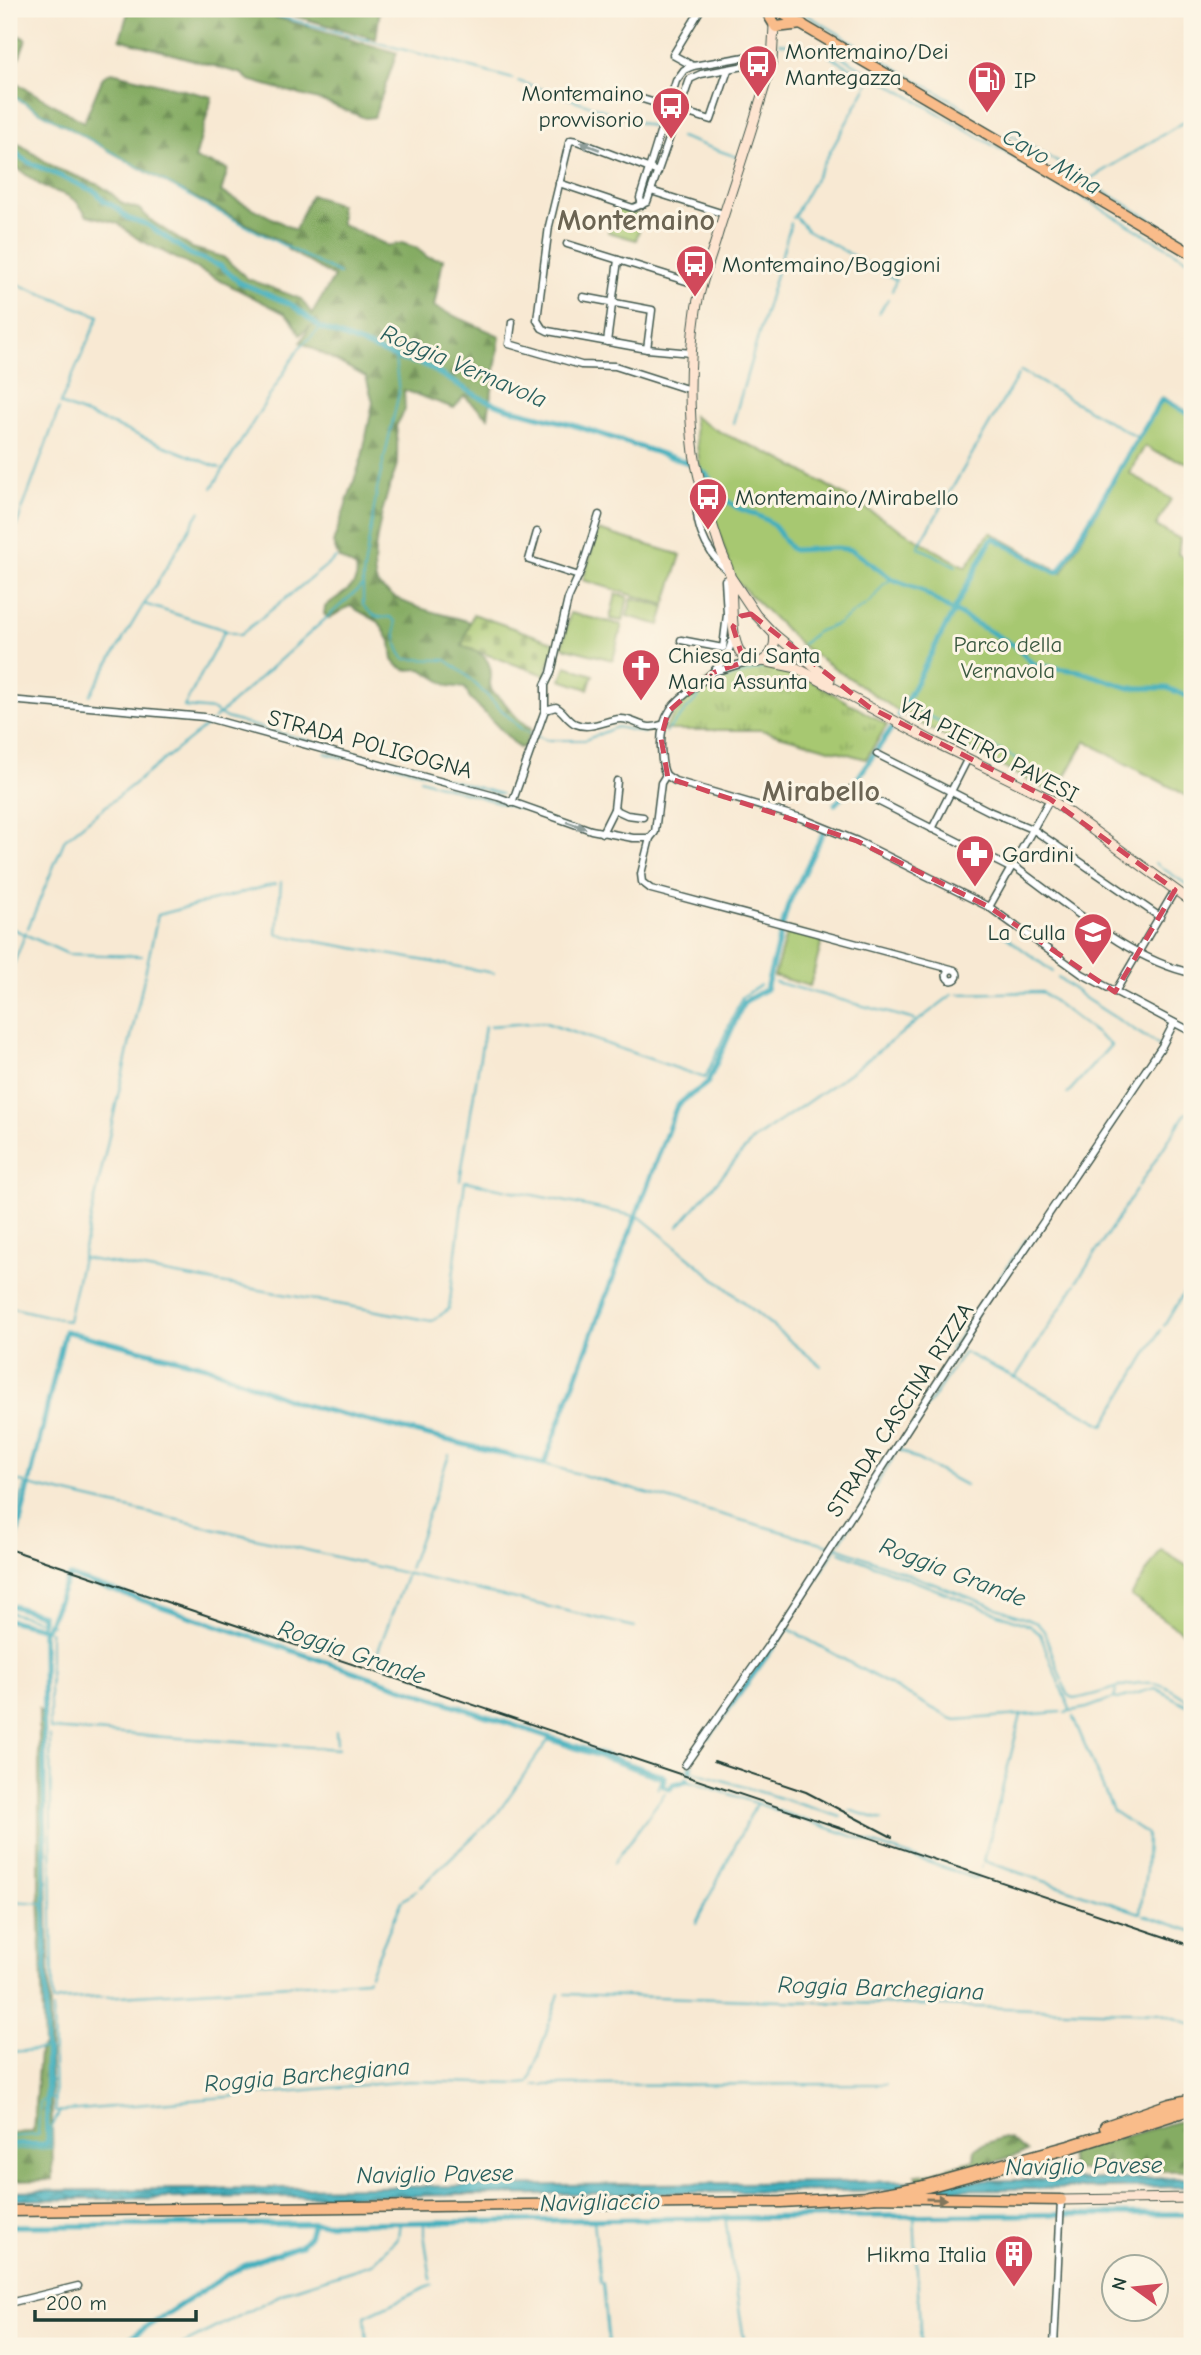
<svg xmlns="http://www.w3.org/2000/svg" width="1201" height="2355" viewBox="0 0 1201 2355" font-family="'Comic Neue',sans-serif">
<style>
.grass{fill:url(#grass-tufts);stroke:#638252;stroke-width:2}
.forest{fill:url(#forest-firs);stroke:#52744c;stroke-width:2}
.cemetery{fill:url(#cemetery-stones);stroke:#638252;stroke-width:2}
.green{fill:#a7c871;stroke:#638252;stroke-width:2}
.water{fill:url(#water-waves);stroke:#307678;stroke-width:2}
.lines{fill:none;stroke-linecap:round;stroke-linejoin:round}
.stream{stroke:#40afbd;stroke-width:2}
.canal{stroke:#40afbd;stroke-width:5}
.street-casing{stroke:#40574c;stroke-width:9}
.secondary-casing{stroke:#40574c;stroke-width:11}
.primary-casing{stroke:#40574c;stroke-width:13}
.highway-casing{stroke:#40574c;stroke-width:15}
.street{stroke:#fff;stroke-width:6}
.secondary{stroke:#fde4d0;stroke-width:9}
.primary{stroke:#f9bc8a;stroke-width:10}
.highway{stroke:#f9bc8a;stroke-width:12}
.rail{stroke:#1f3d34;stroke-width:2}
.oneway{fill:#8f9e9a}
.oneway2{fill:#81765b}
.marked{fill:none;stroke:#d1495b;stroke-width:5;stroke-dasharray:14 9;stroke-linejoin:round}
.labels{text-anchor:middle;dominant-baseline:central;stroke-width:6;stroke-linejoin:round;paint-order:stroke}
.poi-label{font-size:23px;fill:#1f3d34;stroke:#fcf5e5;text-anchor:start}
.park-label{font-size:23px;fill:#3a5940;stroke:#fcf5e5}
.street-label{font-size:23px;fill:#1f3d34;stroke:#fcf5e5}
.water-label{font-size:24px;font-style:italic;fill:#295f5d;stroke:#fcf5e5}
.district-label{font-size:30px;font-weight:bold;fill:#6b6453;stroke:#fcf5e5}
</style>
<defs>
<pattern id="grass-tufts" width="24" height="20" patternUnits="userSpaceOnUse" patternTransform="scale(1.75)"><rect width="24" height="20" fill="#a7c871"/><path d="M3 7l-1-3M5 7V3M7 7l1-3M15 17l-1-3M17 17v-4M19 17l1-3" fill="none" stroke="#87a45e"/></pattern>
<pattern id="forest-firs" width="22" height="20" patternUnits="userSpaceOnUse" patternTransform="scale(1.75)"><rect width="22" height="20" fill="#85ac63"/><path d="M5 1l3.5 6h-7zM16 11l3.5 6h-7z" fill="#6c8d52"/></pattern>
<pattern id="cemetery-stones" width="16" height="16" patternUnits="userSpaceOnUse" patternTransform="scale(1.75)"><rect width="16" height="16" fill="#a7c871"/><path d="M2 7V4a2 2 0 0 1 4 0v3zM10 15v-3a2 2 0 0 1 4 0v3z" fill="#87a45e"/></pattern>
<pattern id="water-waves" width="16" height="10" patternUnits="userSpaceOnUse" patternTransform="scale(1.75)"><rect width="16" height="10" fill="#40afbd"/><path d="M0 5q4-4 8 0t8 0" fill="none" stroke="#35909a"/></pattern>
</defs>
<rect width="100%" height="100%" fill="#fcf5e5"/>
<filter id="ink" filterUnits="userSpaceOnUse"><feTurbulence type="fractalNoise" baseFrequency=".0143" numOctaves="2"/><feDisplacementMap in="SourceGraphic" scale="14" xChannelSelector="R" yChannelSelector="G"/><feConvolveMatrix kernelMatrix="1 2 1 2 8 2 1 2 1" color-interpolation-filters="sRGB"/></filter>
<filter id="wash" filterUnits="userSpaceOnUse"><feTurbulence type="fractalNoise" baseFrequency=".00686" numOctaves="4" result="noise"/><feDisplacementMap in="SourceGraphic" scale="28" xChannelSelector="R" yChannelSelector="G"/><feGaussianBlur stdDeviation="1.57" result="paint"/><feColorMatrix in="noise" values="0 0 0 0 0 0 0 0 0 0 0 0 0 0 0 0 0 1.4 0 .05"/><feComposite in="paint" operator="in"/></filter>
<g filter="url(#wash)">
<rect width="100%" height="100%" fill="#f8e9d3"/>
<path class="grass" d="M762,664l28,5 97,56 -21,34 -105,-29h-97c10,-18 39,-52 59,-59 12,-4 26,-5 39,-7z"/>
<g class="forest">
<polygon points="129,9 247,9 397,53 374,117 365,118 325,102 249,80 242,74 120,39"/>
<polygon points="270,9 380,9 376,39"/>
<path d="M9,31l17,8 -15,41 73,42 19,-45 9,-5 100,25 -17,62 33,10 -7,23 74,38 16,-35 29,10 1,19 48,22 13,-3 15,5 10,9 16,2 -9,48 66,29 -12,81 -24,-21 -10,12 -50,-18 1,20 -9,16c2,12 1,24 1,36 0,9 -6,18 -8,26 -6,19 -24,86 -9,99 24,21 61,26 90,35l-8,24c15,5 29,10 29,29 0,6 -3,9 1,16 3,4 8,7 12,11 11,14 12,16 27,27l-6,17 -6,2 -49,-50 -5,-10 -16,-2 -28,-17 -15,1 -8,-4 -5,-6 -2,-17 -12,-21 -29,-16 -21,12 -5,-4 1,-7c13,-13 36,-18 31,-39l-17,-10 -6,-15 29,-86 11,-55 -7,-25 -65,-35 9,-16 -10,9 -8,-15 -8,-7 -146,-74 -21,-16 -30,-8 -11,-14 -10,-6 -23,-8 -34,-25v-31l3,8 43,29 44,17 12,8 12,11 16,5 14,13 39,26 31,9 25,22 53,20 11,15 22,-37 -47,-28 1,-4 -118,-60 -161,-91z"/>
<polygon points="39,1710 44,1716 53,2180 9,2181 9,2133 33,2132 39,2052 44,2046 39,1888"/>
<polygon points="1183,2120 1192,2123 1192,2171 1071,2170 1069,2152"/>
<polygon points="1001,2138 1009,2139 1027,2152 922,2184 915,2175 927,2174 974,2160 975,2148"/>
</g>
<polygon class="cemetery" points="473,614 556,643 545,675 462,646"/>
<g class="green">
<polygon points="617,209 643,216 636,240 608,232"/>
<path d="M1162,397l30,17v50l-35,-11 -12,-7 -16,27 42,26 -15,27 24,13 -2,15 14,8v237c-34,-21 -72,-35 -106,-59l-23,41 -13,11 -149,-79 -99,-67 -68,-67 -32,-97 -9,-66c28,20 61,29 91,45 62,33 120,73 182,106l24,-35 72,41z"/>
<polygon points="598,530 681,555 665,605 583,580"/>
<polygon points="616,594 628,597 623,621 610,619"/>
<polygon points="632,598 665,607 660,625 627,616"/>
<polygon points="570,613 622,625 613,660 562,647"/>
<polygon points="566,666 593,675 588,689 561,680"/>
<polygon points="788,928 823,938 810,986 774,976"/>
<polygon points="1161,1550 1192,1569 1192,1639 1131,1596"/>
</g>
<polygon class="water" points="1192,2178 1192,2187 9,2200 9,2191"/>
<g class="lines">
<g class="stream">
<polyline points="252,9 513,79"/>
<polyline points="797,9 966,109"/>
<polyline points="789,10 796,9"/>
<polyline points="780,43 829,49 1192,262"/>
<polyline points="518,81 656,128"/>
<polyline points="9,94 204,204 339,274"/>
<polyline points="1008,133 1081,176"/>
<polyline points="680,137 737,157"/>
<polyline points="1084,179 1192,244"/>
<polyline points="1088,180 1192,117"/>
<polyline points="796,217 807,230 896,280 892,291"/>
<polyline points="793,218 871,79 829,56 829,50"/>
<polyline points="9,281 99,316 60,404 220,468"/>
<polyline points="879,313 888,299"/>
<path d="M395,358l4,35 -22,97 -14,86v29c8,10 14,14 27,12l5,4c1,15 0,27 10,38l41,1 20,15 56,55 24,10h39l32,-13 27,6"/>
<polyline points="1020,372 1021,371 1138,438"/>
<polyline points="733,423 791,223"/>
<polyline points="212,488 300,347 321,328"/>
<polyline points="9,546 59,409"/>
<polyline points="956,566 918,547 1018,375"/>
<polyline points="145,603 200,511"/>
<polyline points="226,631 240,635 336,558"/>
<polyline points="803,644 816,632 838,624 871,601 884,584 892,579"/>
<polyline points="90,695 144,604 225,630 184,707 213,710 226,718 501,794"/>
<polyline points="904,704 1019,760"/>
<polyline points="214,719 361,587"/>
<polyline points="665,733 703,692 721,680 762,668"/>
<polyline points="325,753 344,758"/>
<polyline points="420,779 520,809"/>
<polyline points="1155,863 1192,888"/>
<polyline points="281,882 277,934 280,935 494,973"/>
<polyline points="9,927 68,954 142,956"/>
<polyline points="28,928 65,839 211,722"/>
<polyline points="998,935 1002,934 1053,972"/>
<polyline points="9,976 26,932"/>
<polyline points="1058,977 1086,999 1158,1045"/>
<polyline points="775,982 915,1020"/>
<polyline points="958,994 1042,992 1111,1045 1067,1094"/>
<polyline points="490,1026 543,1022 705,1078 742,997 760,985"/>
<polyline points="460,1180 485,1026"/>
<polyline points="1138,1187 1186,1113"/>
<polyline points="678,1227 753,1140 851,1072 953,994"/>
<polyline points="82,1258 432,1321 449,1309 465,1181 640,1217 821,1366"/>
<polyline points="1077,1281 1136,1190"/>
<polyline points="9,1307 60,1319"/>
<polyline points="62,1320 68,1321 158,915 275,884"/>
<polyline points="1164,1326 1192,1279"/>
<polyline points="951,1357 951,1349 1027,1238"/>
<polyline points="1016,1378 1104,1425 1161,1330"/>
<polyline points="544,1464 829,1545"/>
<polyline points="9,1479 25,1483 11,1542"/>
<polyline points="29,1485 635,1627"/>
<polyline points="965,1485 898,1449 964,1352 1015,1378 1076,1284"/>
<polyline points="837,1546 895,1455"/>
<polyline points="840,1552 1030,1626 1040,1634 1059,1683"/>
<polyline points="409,1569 449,1455"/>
<polyline points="9,1612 43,1622"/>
<polyline points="47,1623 52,1625"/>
<polyline points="50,1631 50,1729 338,1749 338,1747"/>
<polyline points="377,1654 407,1574"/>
<path d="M1063,1683l4,11 6,5c26,-3 54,-19 80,-16 13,1 28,13 39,20"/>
<polyline points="1060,1686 1070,1709"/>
<polyline points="1114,1698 1118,1699 1155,1688 1192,1708"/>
<polyline points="1061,1712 956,1720 950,1718 787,1628 789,1621 837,1547 1037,1623 1044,1631 1062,1680"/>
<polyline points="1065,1712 1087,1708 1114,1698 1116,1690"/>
<polyline points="1021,1715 984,1861 1140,1913 1146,1871 1147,1834 1113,1811 1073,1717"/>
<polyline points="336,1731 337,1743"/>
<polyline points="50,1735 53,2002 59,2000 101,1997"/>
<polyline points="690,1770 841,1817"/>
<polyline points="685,1782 697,1783 977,1879 978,1876"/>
<polyline points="849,1810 882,1820"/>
<polyline points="480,1830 497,1814 548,1740 662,1779 658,1789"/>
<polyline points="614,1863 665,1793"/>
<polyline points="981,1868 982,1865"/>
<polyline points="421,1886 478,1832"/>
<polyline points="9,1901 43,1903"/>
<polyline points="1144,1915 1192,1931"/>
<polyline points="696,1923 756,1804"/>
<polyline points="370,1974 402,1901 417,1890"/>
<polyline points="566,1994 1159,2013 1192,2024"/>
<polyline points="105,1997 337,1982 367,1980 368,1978"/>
<polyline points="53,2009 55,2112 410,2081 519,2084 529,2083 559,1994"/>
<polyline points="9,2052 49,2049 50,2099 53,2099"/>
<polyline points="535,2085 886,2084"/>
<polyline points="9,2137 38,2135 40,2102 46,2099"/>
<polyline points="9,2150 51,2148 51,2129 60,2111"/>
<polyline points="914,2215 921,2346"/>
<polyline points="725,2217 745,2346"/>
<polyline points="594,2220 600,2283 603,2283 609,2346"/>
<polyline points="424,2222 424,2234 431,2280"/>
<polyline points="179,2346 290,2290 372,2264 398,2237 400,2222"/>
<polyline points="367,2346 365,2316 432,2285"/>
</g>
<g class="canal">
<path d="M9,140l11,17 8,5 68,30 8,9 13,7 10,10 21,7 42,29 31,12 18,16 53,23 29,23 81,32 21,4 56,33 25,10 69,18 119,39c18,9 20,21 33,35 12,12 30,13 43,22 13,8 14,22 25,29l44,-2 15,2 40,29 29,11 28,19"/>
<polyline points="1137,440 1162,399 1192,416"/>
<polyline points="956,612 1015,646 1031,662 1039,666 1079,671 1129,688 1167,688 1192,698"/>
<polyline points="899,715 991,540 994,538 1055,572 1060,571 1135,443"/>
<polyline points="854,784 891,729"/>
<polyline points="835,804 849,790"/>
<path d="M30,1480l35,-149 141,35 94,38 244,60 132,-356c9,-12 22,-16 32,-26l36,-80 22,-13 22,-84 37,-76"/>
<polyline points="15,1544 29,1485"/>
<polyline points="9,1568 12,1555"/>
<polyline points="9,1605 42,1615 42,1623"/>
<polyline points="9,1620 46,1629"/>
<polyline points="48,1625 66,1582 69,1577 73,1577 662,1775 665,1778 663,1786"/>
<polyline points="709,1736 787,1628"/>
<polyline points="690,1771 691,1766"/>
<polyline points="667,1788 670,1789 673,1784 685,1782 687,1779"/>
<polyline points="9,2145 47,2144 43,1631"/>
<path d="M9,2226c394,-1 789,-12 1183,-12"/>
<path d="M118,2346c35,-24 70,-46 106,-69 22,-15 51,-23 76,-32l9,-9 4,-13"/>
</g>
</g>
</g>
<g filter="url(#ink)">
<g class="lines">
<g class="street-casing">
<g id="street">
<polyline points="693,66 673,55 701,9"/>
<polyline points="639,98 711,120 728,70"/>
<polyline points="658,172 577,141 571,140 569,143 549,226 537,320 542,328 548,331 647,349 692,353"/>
<polyline points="559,183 633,208 647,202 690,79 701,74 772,61"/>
<polyline points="651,191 724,214"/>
<polyline points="642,205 640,198 676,81 684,70 693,66 773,52"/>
<polyline points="567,244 702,286"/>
<polyline points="583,297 652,310 647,349"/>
<polyline points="512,322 509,344 581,365 615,366 690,390"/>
<polyline points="607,342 618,260"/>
<path d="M700,486c-10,32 4,65 29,86"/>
<polyline points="537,532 529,560 579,576"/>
<polyline points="681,640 723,648 727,614 725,580"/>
<polyline points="714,672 750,661"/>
<polyline points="9,700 204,717 498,797 591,830 633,838 650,838 655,832 661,783 666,775"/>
<polyline points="545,710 545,685 551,673 568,599 582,568 599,515"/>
<polyline points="877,754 991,812 1034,830 1160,917"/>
<polyline points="666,775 675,781 801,818 857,841 989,907 1082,974 1192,1032"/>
<path d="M666,775c-5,-9 -4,-18 -5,-27 -2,-54 39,-54 64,-90 4,-6 6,-14 8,-21"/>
<polyline points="852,788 1010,868"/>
<path d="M512,803l33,-93 11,-3c8,4 12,14 20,17 14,6 30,-4 44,-5 15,-1 23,13 41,6"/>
<polyline points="614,809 627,815 643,817"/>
<polyline points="932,829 968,758"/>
<polyline points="602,833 614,809 617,781"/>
<polyline points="650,838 641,874 642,882 651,889 951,969"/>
<path d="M1012,865c53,37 116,95 180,108"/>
<polyline points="989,907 1050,799"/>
<circle cx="952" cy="975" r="5.5"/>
<polyline points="1115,992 1175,890"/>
<polyline points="685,1765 767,1647 982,1313 1162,1046 1174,1023"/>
<polyline points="9,2261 10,2303"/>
<polyline points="9,2303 78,2286"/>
<polyline points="1054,2346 1061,2200"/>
</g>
</g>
<g class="secondary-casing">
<g id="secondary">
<path d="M730,576l26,39 18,19c4,18 -13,38 -30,23 -16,-14 -10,-60 -14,-82 -2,-10 -8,-20 -11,-30 -10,-30 -20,-61 -25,-92 -6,-47 -5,-96 2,-143 4,-26 15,-52 22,-77 18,-57 38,-114 54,-172l2,-35"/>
<polyline points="774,634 830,680"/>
<polyline points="763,661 797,668 932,741 1050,799 1192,902"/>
<polyline points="1061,2200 1192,2198"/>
</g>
</g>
<g class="primary-casing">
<g id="primary">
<polyline points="765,9 776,27 802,24"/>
<polyline points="775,9 1192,254"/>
<polyline points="9,2211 781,2202 868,2197 1061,2200"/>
</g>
</g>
<g class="highway-casing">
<g id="highway">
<polyline points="1106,2127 1170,2105 1192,2100"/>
<polyline points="868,2197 920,2188 1069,2147 1192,2108"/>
</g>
</g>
<use href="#street" class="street"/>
<use href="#secondary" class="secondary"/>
<use href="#primary" class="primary"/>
<use href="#highway" class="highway"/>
<g class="rail">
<polyline points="9,1549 1192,1946"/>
<polyline points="714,1761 806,1792 892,1837"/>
</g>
</g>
<defs><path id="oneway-solid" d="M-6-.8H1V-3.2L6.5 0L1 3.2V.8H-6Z" transform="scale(1.75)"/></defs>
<g class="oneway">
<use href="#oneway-solid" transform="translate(590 146) rotate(-159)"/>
<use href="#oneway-solid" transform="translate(576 825) rotate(19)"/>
</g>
<use class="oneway2" href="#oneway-solid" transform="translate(936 2199) rotate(1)"/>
</g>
<path class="marked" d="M751,614l118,93 181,92 125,91 -60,102 -126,-85 -132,-66 -189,-63 -7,-40 7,-26 44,-39 32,-11 -11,-35 8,-11z"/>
<defs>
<g id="bus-pin" transform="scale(2.0125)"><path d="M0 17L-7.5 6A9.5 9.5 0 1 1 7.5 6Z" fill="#d1495b" stroke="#fcf5e5"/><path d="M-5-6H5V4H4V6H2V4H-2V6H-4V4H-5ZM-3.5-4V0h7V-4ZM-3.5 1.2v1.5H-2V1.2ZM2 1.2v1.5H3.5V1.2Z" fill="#fff"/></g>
<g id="fuel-pin" transform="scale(2.0125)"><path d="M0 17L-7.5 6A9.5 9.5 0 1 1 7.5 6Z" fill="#d1495b" stroke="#fcf5e5"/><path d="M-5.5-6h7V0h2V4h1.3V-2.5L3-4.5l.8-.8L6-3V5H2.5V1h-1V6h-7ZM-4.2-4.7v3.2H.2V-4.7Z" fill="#fff"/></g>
<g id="church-pin" transform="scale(2.0125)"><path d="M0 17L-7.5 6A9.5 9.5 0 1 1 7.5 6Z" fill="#d1495b" stroke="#fcf5e5"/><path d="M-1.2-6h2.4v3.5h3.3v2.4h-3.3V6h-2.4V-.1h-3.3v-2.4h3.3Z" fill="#fff"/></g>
<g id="pharmacy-pin" transform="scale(2.0125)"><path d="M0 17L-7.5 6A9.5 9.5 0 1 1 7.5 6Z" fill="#d1495b" stroke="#fcf5e5"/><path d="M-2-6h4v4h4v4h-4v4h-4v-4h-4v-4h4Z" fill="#fff"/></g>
<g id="school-pin" transform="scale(2.0125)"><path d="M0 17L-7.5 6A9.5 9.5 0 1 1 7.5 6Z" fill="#d1495b" stroke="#fcf5e5"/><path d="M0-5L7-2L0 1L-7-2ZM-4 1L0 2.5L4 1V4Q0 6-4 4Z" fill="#fff"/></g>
<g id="building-pin" transform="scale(2.0125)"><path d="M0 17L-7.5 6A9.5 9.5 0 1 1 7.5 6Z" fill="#d1495b" stroke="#fcf5e5"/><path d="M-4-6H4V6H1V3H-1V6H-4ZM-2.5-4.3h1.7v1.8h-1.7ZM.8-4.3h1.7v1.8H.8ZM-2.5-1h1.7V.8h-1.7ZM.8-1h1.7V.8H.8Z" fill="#fff"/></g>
</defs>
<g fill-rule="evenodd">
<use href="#bus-pin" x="758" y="64"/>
<use href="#fuel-pin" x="987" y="80"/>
<use href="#bus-pin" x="671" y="106"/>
<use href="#bus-pin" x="695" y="264"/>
<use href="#bus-pin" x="708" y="497"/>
<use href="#church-pin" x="641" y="668"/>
<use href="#pharmacy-pin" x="975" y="854"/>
<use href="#school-pin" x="1093" y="932"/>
<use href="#building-pin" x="1014" y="2254"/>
</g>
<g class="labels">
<g class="poi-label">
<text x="785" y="51">Montemaino/Dei<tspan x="785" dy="26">Mantegazza</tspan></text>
<text x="1014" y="80">IP</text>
<text x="644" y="93" text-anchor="end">Montemaino<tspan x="644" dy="26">provvisorio</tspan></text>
<text x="722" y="264">Montemaino/Boggioni</text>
<text x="735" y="497">Montemaino/Mirabello</text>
<text x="668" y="655">Chiesa di Santa<tspan x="668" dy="26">Maria Assunta</tspan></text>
<text x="1002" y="854">Gardini</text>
<text x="1066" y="932" text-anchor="end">La Culla</text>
<text x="987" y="2254" text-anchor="end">Hikma Italia</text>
</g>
<g class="park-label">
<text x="1008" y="644">Parco della<tspan x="1008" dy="26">Vernavola</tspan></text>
</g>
<g class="street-label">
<text transform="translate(370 744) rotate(15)">STRADA POLIGOGNA</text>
<text transform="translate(989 750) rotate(28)">VIA PIETRO PAVESI</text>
<text transform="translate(900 1410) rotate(-57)">STRADA CASCINA RIZZA</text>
</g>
<g class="water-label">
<text transform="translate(1052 161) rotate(30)">Cavo Mina</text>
<text transform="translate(464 366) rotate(23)">Roggia Vernavola</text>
<text transform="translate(953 1572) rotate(21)">Roggia Grande</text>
<text transform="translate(352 1652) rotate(19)">Roggia Grande</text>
<text transform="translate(881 1988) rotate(2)">Roggia Barchegiana</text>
<text transform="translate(307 2075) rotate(-5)">Roggia Barchegiana</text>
<text transform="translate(1084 2166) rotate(-1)">Naviglio Pavese</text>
<text transform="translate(435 2174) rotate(-1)">Naviglio Pavese</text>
<text transform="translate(600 2202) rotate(-1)">Navigliaccio</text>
</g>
<g class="district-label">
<text x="636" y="220">Montemaino</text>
<text x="821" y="791">Mirabello</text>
</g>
</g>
<rect width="1201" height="2355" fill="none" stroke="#fcf5e5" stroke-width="35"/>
<g transform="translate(1135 2288) rotate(285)"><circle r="33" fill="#fcf5e5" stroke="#a4ab9e" stroke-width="2"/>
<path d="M0-5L12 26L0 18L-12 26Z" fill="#d1495b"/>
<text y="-10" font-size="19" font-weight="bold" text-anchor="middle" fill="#1f3d34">N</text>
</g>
<path d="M35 2310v10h161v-10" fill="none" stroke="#1f3d34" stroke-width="3.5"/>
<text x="46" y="2310" font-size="21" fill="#1f3d34" stroke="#fcf5e5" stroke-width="5" paint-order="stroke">200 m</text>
</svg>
